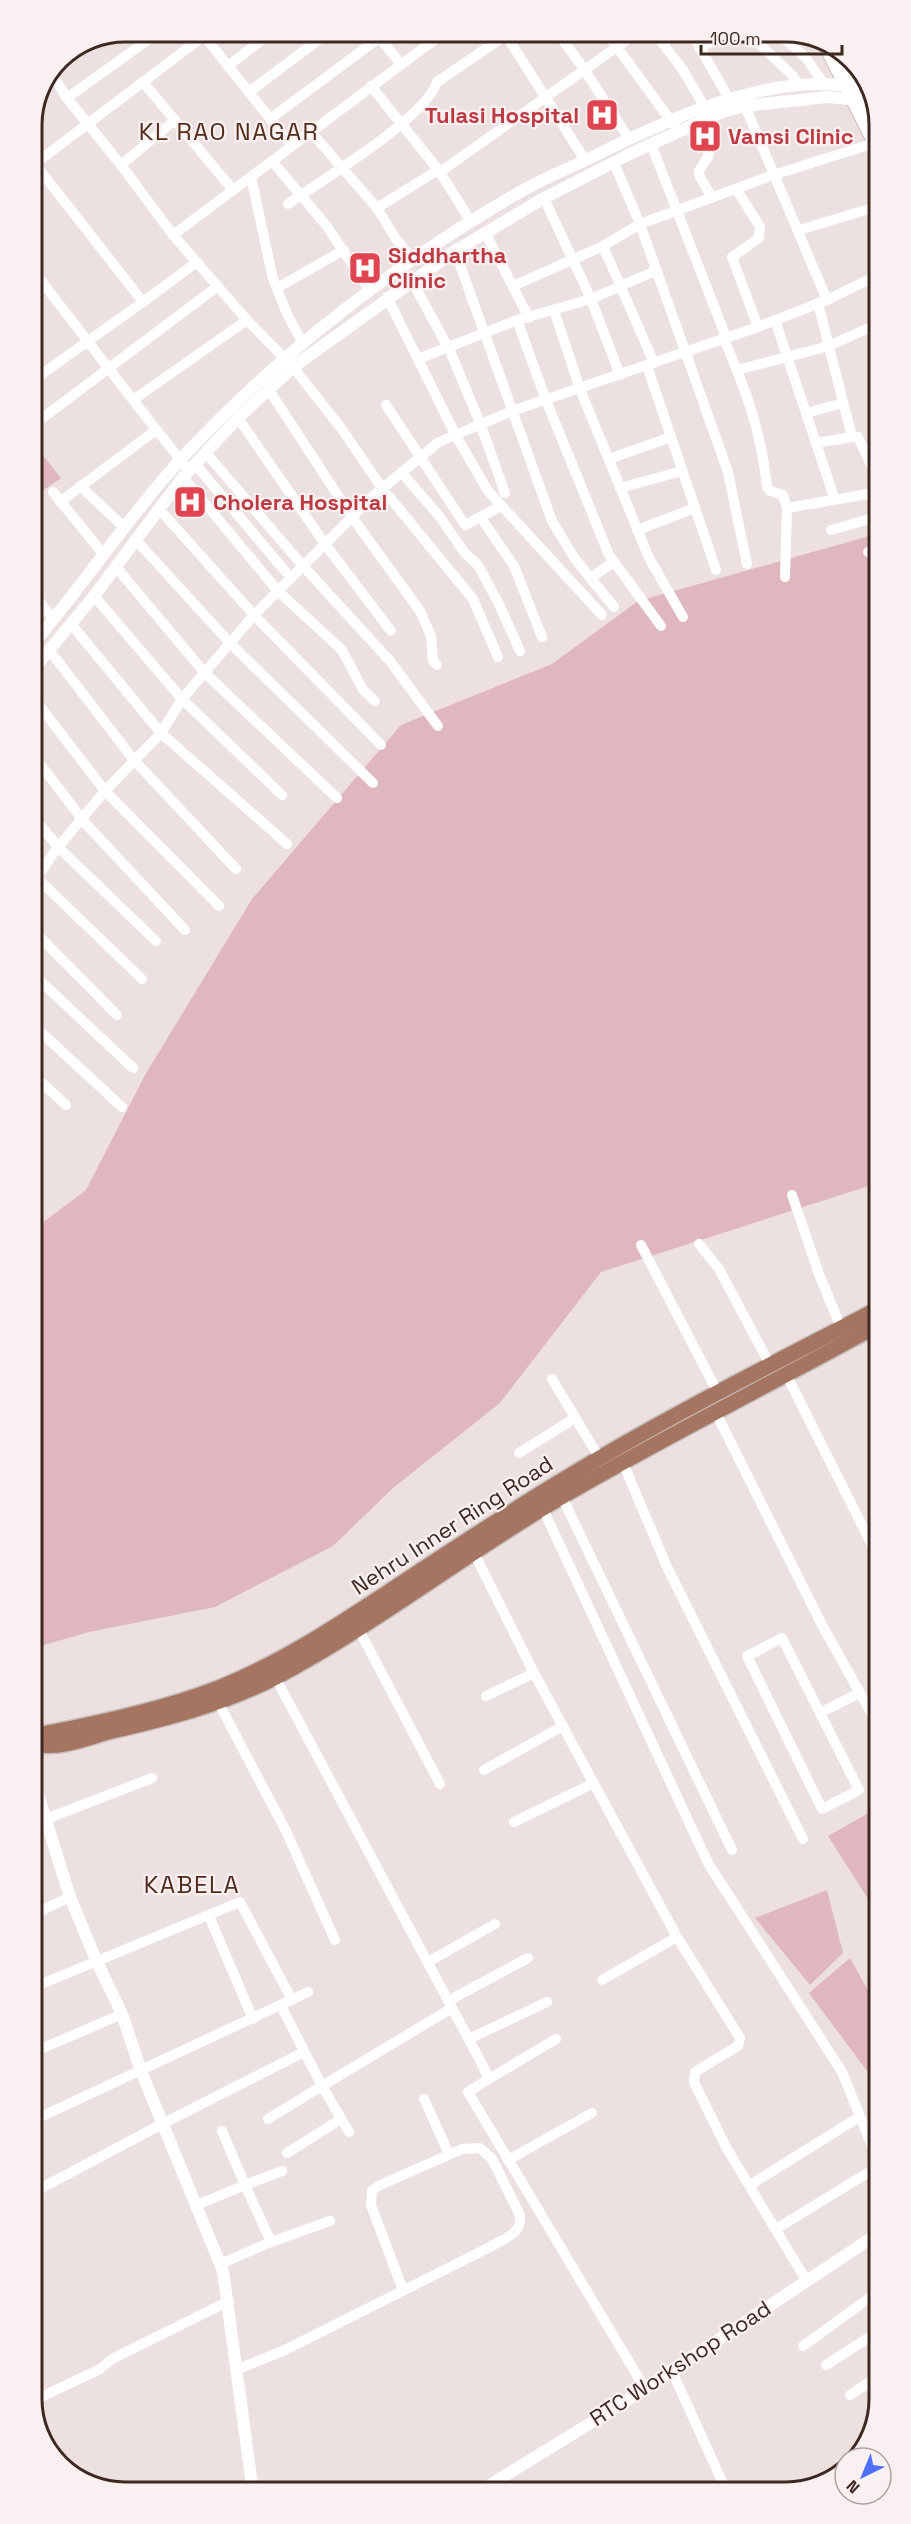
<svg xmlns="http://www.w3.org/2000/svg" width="911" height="2524" viewBox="0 0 911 2524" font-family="'Space Grotesk',sans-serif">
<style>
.built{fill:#dccfce}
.green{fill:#e0b7be}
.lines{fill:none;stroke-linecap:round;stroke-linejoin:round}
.secondary-casing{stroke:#cdb7b2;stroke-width:16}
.primary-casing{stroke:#c5bebc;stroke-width:18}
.minor{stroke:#fff;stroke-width:10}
.tertiary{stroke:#fff;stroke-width:12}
.secondary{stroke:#fff;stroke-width:14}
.primary{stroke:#a67561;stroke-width:15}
.labels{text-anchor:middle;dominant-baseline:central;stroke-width:4.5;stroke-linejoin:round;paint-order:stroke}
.health-label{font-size:22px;font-weight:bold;fill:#be3a42;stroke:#f9f1f1;text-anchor:start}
.street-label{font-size:22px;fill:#3e281f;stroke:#f9f1f1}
.neighbourhood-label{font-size:24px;letter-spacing:1.5px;fill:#522b19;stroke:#f9f1f1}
.rim{fill:none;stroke:#3e281f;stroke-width:3}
</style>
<rect width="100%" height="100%" fill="#ece1e0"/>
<polygon class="built" points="190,481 208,500 188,519 173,503"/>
<g class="green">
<polygon points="32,442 61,478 32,498"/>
<polygon points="877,534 878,1183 601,1272 500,1403 393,1488 333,1546 215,1607 89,1632 34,1648 33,1230 86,1190 145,1075 252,899 401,725 552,664 638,601"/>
<polygon points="879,1807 879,1916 828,1836"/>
<polygon points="827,1890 843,1953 810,1985 755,1918"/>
<polygon points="850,1958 879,2010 879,2067 870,2075 809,1993"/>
</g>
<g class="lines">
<g class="secondary-casing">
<g id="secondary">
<polyline points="825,44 876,145"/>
<polyline points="842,51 856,75 876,121"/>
</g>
</g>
<g class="primary-casing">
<g id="primary">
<path d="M34,1738l8,-4c59,-11 119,-24 174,-45 66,-26 127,-67 186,-106 50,-33 100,-66 151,-97 105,-65 216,-120 325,-177"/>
<path d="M34,1743c21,8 53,-5 74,-11 57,-13 116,-28 168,-55 100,-53 190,-124 287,-181 103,-60 210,-113 315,-171"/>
</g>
</g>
<g class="minor">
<polyline points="201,32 292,146"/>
<polyline points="375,32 401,64"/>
<polyline points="445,32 173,235 247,320 293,367 341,428 382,488 473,599 498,657"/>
<polyline points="510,32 506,35 585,160"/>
<polyline points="557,32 584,69 629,139"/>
<polyline points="606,32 679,132"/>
<polyline points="654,32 683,70 705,108"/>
<polyline points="691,32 729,99"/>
<polyline points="777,32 806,58 824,84"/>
<polyline points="699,48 722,36 736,39 746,34 750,35 793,76 800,86"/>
<polyline points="228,66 272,32"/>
<polyline points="52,74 67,98 121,165 173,235"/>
<polyline points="143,82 233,190"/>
<polyline points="371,86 440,172 471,222"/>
<polyline points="249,92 329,32"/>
<polyline points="67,98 159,32"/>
<polyline points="745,106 827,300"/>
<polyline points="270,119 387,32"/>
<polyline points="696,125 709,155 699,171 699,175 712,198"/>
<polyline points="311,132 377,208 396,239 413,260"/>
<polyline points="651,144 726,337"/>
<polyline points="32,151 38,162"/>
<polyline points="272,161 326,225 370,291"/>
<polyline points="614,163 640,224 728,472 747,564"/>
<polyline points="121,165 175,120"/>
<polyline points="32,166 209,32"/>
<polyline points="440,172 638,32"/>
<polyline points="251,177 273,279 287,314 302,342"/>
<polyline points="737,190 760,227 759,238 732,257 758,327"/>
<polyline points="544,198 591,299 620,375"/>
<path d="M288,204c35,-25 137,-85 149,-122l69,-47 -2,-3"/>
<polyline points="377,208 438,170"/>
<polyline points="799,230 876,207"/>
<polyline points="485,232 529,318"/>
<polyline points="603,246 654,363"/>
<polyline points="455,251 552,521 575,559 614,607"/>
<polyline points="32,269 133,400 247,320"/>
<polyline points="412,281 450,351 480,423 505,493"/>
<polyline points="513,286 603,246 640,224 773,175 875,143"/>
<polyline points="277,288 344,250"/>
<polyline points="387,297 455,434 488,491 602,615"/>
<polyline points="143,302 197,262"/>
<polyline points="818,303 852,437 858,437 877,478"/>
<polyline points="554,310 580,389 649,558 683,617"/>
<polyline points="517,320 546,400 609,555 661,626"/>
<polyline points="775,320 835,500"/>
<path d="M724,339c22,52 37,91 43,148l3,4 13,4 4,13 -2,69"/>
<polyline points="418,359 517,320 591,299 655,271"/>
<polyline points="647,366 716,570"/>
<polyline points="737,370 829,346 877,324"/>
<polyline points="32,381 143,302 35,164"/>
<polyline points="269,390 352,517 420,611 431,636 433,661 437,665"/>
<polyline points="133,400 189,471"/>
<polyline points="386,405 465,525 501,506"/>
<polyline points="806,413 843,403"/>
<polyline points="238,418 325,544 391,631"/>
<polyline points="32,426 218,286"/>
<polyline points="816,443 852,437"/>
<polyline points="206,453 303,566 390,661 438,726"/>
<polyline points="609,459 671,437"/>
<polyline points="195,464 291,578"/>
<polyline points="401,472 440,517 464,552 478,565 499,604 520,651"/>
<polyline points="183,477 278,591 342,650 363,690 375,701"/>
<polyline points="80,486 125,528"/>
<polyline points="620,488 682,471"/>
<polyline points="53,492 104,555"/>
<polyline points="60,502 156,430"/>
<polyline points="787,508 874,493 877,499"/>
<polyline points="159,509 254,615 381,745"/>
<polyline points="481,518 514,566 542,637"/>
<polyline points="637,530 695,508"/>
<polyline points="831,530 877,517"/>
<polyline points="135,539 230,643 373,783"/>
<polyline points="868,552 877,551"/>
<polyline points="116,567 204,672 337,798"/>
<polyline points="590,578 614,562"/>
<polyline points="32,592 53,619"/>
<polyline points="94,596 182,699 282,795"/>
<polyline points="71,624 161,733 287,844"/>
<polyline points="50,651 134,760 236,869"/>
<polyline points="32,696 105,791 219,906"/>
<polyline points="33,755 86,824 185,930"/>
<polyline points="33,816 58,847 156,941"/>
<polyline points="34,875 142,979"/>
<polyline points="33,883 58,847 105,791 161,733 182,699 254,615 374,495 439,442 512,411 758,327 827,300 876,276"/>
<polyline points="33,930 117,1015"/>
<polyline points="33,974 133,1068"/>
<polyline points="33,1025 122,1107"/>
<polyline points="33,1075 66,1105"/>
<polyline points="792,1195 819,1274 841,1328"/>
<polyline points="33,1227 37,1233 33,1239"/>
<polyline points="699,1244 719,1269 770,1365"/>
<polyline points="641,1245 718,1393"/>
<polyline points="786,1374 878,1557"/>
<polyline points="552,1379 603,1464"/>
<polyline points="715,1411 823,1627 879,1727"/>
<polyline points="519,1453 575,1418"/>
<polyline points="623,1463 667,1567 803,1839"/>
<polyline points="562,1497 732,1850"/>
<polyline points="543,1509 708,1863 842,2072 879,2163"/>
<polyline points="474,1553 534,1673 677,1937"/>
<polyline points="358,1628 440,1784"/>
<polyline points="275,1677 482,2064 489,2079 468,2092 644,2387"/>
<polyline points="486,1696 534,1673"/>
<polyline points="218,1702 286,1831 335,1940"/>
<polyline points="820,1713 859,1790 822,1809 747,1656 782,1638 820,1713 859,1693"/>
<polyline points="484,1770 563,1726"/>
<polyline points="46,1819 152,1778"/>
<polyline points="514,1822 594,1783"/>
<polyline points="34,1914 70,1897"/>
<polyline points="209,1916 253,2019"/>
<polyline points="428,1962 495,1924"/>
<polyline points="602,1980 677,1937 740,2038 738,2046 695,2072 694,2082 726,2147 806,2280"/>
<polyline points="34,1987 240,1902 292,2000"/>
<polyline points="448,2001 528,1958"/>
<polyline points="281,2006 322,2086 452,2008"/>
<polyline points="469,2039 547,2002"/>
<polyline points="34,2052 122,2014"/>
<polyline points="489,2079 556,2039"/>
<polyline points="424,2099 449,2154"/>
<polyline points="268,2119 322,2086 349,2132"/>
<polyline points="34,2120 308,1992"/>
<polyline points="222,2131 245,2185 282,2171"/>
<polyline points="287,2153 341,2119"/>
<polyline points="508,2160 592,2113"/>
<polyline points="750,2185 859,2117"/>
<polyline points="34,2192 164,2123 304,2052"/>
<polyline points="195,2206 245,2185 271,2242 220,2264"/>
<polyline points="776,2229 879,2166"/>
<polyline points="271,2242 330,2221"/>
<polyline points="803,2346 879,2291"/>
<polyline points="826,2365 879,2331"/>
<polyline points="671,2369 726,2490"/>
<path d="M236,2370l47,-19 207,-104c14,-9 33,-13 30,-32l-28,-56 -12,-11 -18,1 -84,37 -6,5 -1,14 32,85"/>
<polyline points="850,2395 879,2376"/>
<polyline points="35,2400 100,2369 112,2359 229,2301"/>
</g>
<g class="tertiary">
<path d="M32,645c52,-60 95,-127 149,-186 97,-105 215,-196 339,-267 24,-14 50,-24 74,-36 69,-34 152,-73 230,-72 10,0 21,2 31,3"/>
<polyline points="32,671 94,596 183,477 238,418 293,367 455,251 544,198 636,151 722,112 745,106 827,97 876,101"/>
<polyline points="34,1782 70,1897 96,1960 122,2014 141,2071 223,2271 253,2492"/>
<polyline points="480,2491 620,2405 879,2233"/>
</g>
<use href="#secondary" class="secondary"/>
<use href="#primary" class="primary"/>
</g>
<defs>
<g id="hospital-square" transform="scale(1.725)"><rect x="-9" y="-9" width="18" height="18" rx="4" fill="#e0444e" stroke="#f9f1f1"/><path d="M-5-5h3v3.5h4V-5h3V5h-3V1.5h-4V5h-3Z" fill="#fff"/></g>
</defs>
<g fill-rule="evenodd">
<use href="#hospital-square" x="602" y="115"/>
<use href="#hospital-square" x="705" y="136"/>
<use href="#hospital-square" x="365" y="268"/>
<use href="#hospital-square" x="190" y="502"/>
</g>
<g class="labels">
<g class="health-label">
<text x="579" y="115" text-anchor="end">Tulasi Hospital</text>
<text x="728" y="136">Vamsi Clinic</text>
<text x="388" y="255">Siddhartha<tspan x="388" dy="25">Clinic</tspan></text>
<text x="213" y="502">Cholera Hospital</text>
</g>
<g class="street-label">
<text transform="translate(452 1525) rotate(-33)">Nehru Inner Ring Road</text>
<text transform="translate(680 2363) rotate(-33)">RTC Workshop Road</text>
</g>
<g class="neighbourhood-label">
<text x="229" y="131">KL RAO NAGAR</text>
<text x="192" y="1884">KABELA</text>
</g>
</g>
<path d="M0 0H911V2524H0ZM125 42H786A83 83 0 0 1 869 125V2399A83 83 0 0 1 786 2482H125A83 83 0 0 1 42 2399V125A83 83 0 0 1 125 42Z" fill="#f9f1f1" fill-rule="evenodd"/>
<path class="rim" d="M125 42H786A83 83 0 0 1 869 125V2399A83 83 0 0 1 786 2482H125A83 83 0 0 1 42 2399V125A83 83 0 0 1 125 42Z"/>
<g transform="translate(863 2476) rotate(223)"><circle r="28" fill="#f9f1f1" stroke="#aea19d" stroke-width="1.5"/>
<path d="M0-4.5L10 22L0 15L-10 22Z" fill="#4d71fe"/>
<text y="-9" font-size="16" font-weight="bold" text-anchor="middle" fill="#3e281f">N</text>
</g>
<path d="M701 45v9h141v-9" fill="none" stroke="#3e281f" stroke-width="3"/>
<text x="710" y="45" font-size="18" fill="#3e281f" stroke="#f9f1f1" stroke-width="4.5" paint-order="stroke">100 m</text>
</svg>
